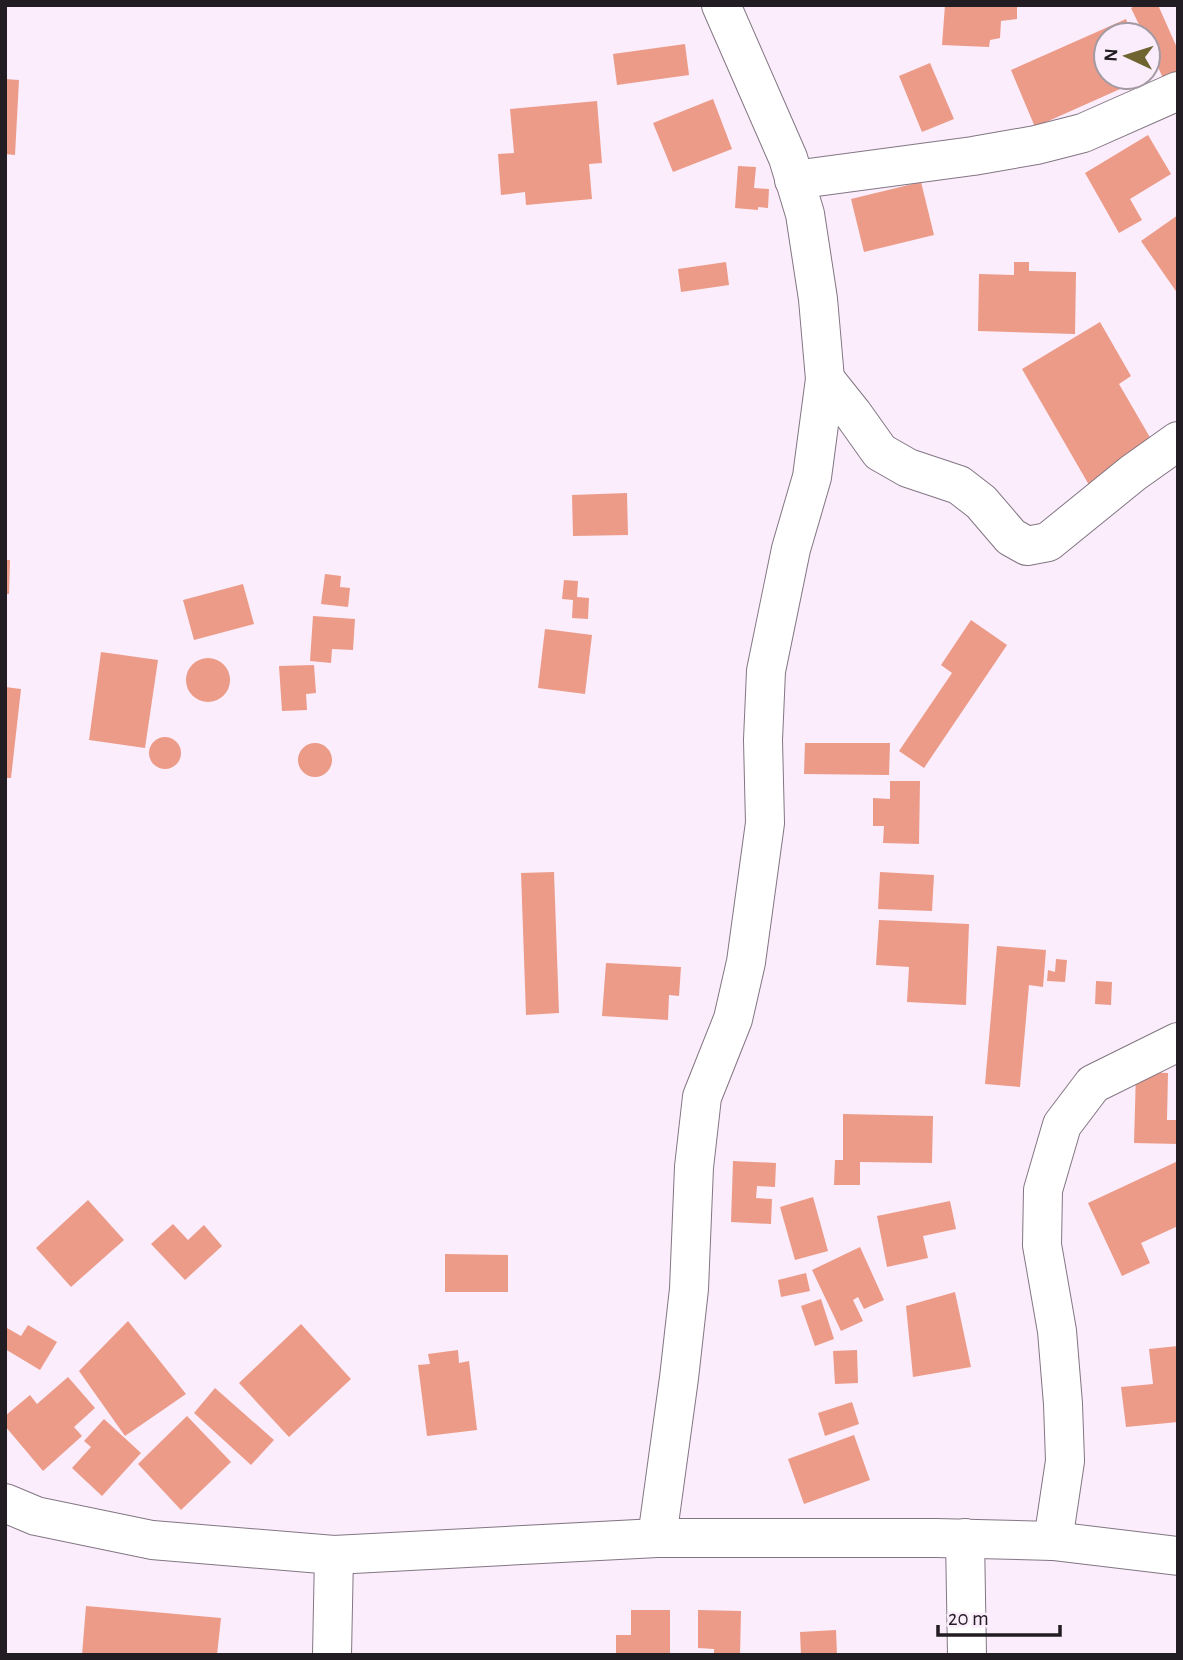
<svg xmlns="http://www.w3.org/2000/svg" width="1183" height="1660" viewBox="0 0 1183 1660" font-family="'Alegreya Sans',sans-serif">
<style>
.building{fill:#ec9b88}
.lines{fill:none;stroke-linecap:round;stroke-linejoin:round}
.minor-casing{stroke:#837683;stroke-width:40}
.minor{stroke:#fff;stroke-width:38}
</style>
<rect width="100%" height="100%" fill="#fbedfb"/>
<g class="building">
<polygon points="945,5 1017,5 1017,19 1001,21 1000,38 990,40 989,47 942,45"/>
<polygon points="1137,5 1158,5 1178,50 1178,82 1167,87 1148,45 1148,35 1144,35 1131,8"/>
<polygon points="1126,19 1132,35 1106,35 1106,77 1147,77 1035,127 1011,70"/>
<polygon points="685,44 689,75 617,85 613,54"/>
<polygon points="930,63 954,119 922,132 899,76"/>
<polygon points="5,79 19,80 15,155 5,154"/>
<polygon points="713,99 732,149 673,172 653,123"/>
<polygon points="597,101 602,163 589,164 592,199 526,205 525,192 501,195 498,154 514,153 510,109"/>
<polygon points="1148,135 1171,174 1130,199 1142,220 1119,233 1085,173"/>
<polygon points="738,166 756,167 754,188 769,189 768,208 758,207 758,210 735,208"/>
<polygon points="921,182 934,235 864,252 851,199"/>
<polygon points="1178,215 1178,294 1141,241"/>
<polygon points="726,262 729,285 681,292 678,269"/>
<polygon points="1014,262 1029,262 1029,271 1076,272 1075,334 978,331 979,274 1014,275"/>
<polygon points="1100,322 1131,376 1119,384 1155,446 1089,485 1022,369"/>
<polygon points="627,493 628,535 573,536 572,495"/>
<polygon points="5,560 10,560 9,594 5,594"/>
<polygon points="325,574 341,576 340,587 350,588 348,607 321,604"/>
<polygon points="564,580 578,581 577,597 589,598 588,619 572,618 573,600 562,599"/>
<polygon points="243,584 254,624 194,640 183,600"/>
<polygon points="313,616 355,619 353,650 332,649 331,663 310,661"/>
<polygon points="971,620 1007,645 924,768 899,751 952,673 941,665"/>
<polygon points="545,629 592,635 585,694 538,688"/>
<polygon points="101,652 158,660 145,748 89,740"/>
<circle cx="208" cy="680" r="22"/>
<polygon points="314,665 316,693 306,694 307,710 282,711 279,666"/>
<polygon points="5,687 21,689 11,778 5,778"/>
<circle cx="165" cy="753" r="16"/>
<circle cx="315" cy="760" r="17"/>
<polygon points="805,743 890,743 889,775 804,774"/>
<polygon points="890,781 920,781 919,844 883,843 884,826 873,826 873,798 890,799"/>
<polygon points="554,872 559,1013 526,1015 521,873"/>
<polygon points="880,872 934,875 932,911 878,909"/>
<polygon points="879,920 969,924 966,1005 907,1002 909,967 876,965"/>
<polygon points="997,946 1046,950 1043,987 1029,985 1020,1087 985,1084"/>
<polygon points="1056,959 1067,960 1065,982 1047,981 1048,970 1055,972"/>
<polygon points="606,963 681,967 679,996 669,995 668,1020 602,1016"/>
<polygon points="1096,981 1112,982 1111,1005 1095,1004"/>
<polygon points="1136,1072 1168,1073 1167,1120 1178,1120 1178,1144 1134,1143"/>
<polygon points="843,1114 933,1116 932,1163 860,1162 860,1185 834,1185 835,1160 843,1160"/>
<polygon points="733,1161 776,1163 775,1187 757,1186 756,1198 772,1199 771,1224 731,1222"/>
<polygon points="1178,1161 1178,1226 1141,1243 1150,1263 1122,1276 1088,1203"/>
<polygon points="813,1197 828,1251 795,1260 780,1207"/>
<polygon points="88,1200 124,1240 71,1287 36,1248"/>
<polygon points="950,1201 956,1229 923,1236 928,1258 887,1267 877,1216"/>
<polygon points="173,1224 188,1240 204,1225 222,1246 185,1280 151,1244"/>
<polygon points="860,1247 884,1300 864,1309 858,1297 853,1300 863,1321 841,1331 812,1270"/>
<polygon points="445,1254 508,1255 508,1292 445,1292"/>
<polygon points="806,1273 810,1291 781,1297 778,1280"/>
<polygon points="955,1292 971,1367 913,1377 906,1306"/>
<polygon points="821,1299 834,1339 815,1346 801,1306"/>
<polygon points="128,1321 186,1394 125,1436 79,1371"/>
<polygon points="301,1324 351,1379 289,1437 239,1383"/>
<polygon points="28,1325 57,1342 40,1370 5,1349 5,1331 7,1328 21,1336"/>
<polygon points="1178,1346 1178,1422 1126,1427 1121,1387 1153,1384 1149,1349"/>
<polygon points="458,1350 459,1363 469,1361 477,1430 427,1436 418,1365 430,1364 428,1354"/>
<polygon points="857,1350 858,1383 835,1384 833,1351"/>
<polygon points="68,1377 95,1408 74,1427 82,1436 43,1471 5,1426 5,1416 30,1395 37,1404"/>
<polygon points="215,1388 274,1440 251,1465 194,1413"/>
<polygon points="852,1402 859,1424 825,1436 818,1413"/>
<polygon points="187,1416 231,1462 181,1510 138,1464"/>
<polygon points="104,1419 141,1453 102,1496 72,1468 91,1447 84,1441"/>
<polygon points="854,1435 870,1480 804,1504 788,1459"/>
<polygon points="86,1606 221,1618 217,1655 82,1655"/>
<polygon points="631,1610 670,1610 670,1655 616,1655 616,1635 631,1635"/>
<polygon points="698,1610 741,1611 740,1655 714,1655 714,1649 698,1648"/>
<polygon points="836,1630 837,1655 801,1655 800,1632"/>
</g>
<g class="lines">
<g class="minor-casing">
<g id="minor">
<polyline points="794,180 973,156 1036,145 1083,133 1178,91"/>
<polyline points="825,379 853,414 880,452 908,468 959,485 981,502 1011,537 1027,546 1048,542 1133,473 1178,441"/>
<polyline points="5,1503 36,1516 152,1540 334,1555 657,1538 936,1538 1053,1541 1178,1556"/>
<polyline points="657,1538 679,1378 689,1289 694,1167 702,1097 733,1019 746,962 765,823 763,740 766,671 791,549 812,477 825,379 818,299 805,214 788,158 721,5"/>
<polyline points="965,1538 967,1655"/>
<polyline points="1053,1541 1065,1461 1063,1404 1057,1331 1042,1245 1043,1190 1062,1125 1093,1084 1178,1042"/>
<polyline points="332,1655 334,1555"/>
</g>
</g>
<use href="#minor" class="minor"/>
</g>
<rect width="1183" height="1660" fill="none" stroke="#221d22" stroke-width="14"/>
<g transform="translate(1127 56) rotate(274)"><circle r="33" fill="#fbedfb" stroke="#a49aa4" stroke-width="2"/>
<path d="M0-5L12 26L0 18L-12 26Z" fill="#6f6330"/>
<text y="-10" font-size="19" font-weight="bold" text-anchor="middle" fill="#221d22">N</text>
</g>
<path d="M938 1625v10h122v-10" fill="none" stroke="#221d22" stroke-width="3.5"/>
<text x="948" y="1625" font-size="21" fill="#221d22" stroke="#fbedfb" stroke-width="5" paint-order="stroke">20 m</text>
</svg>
